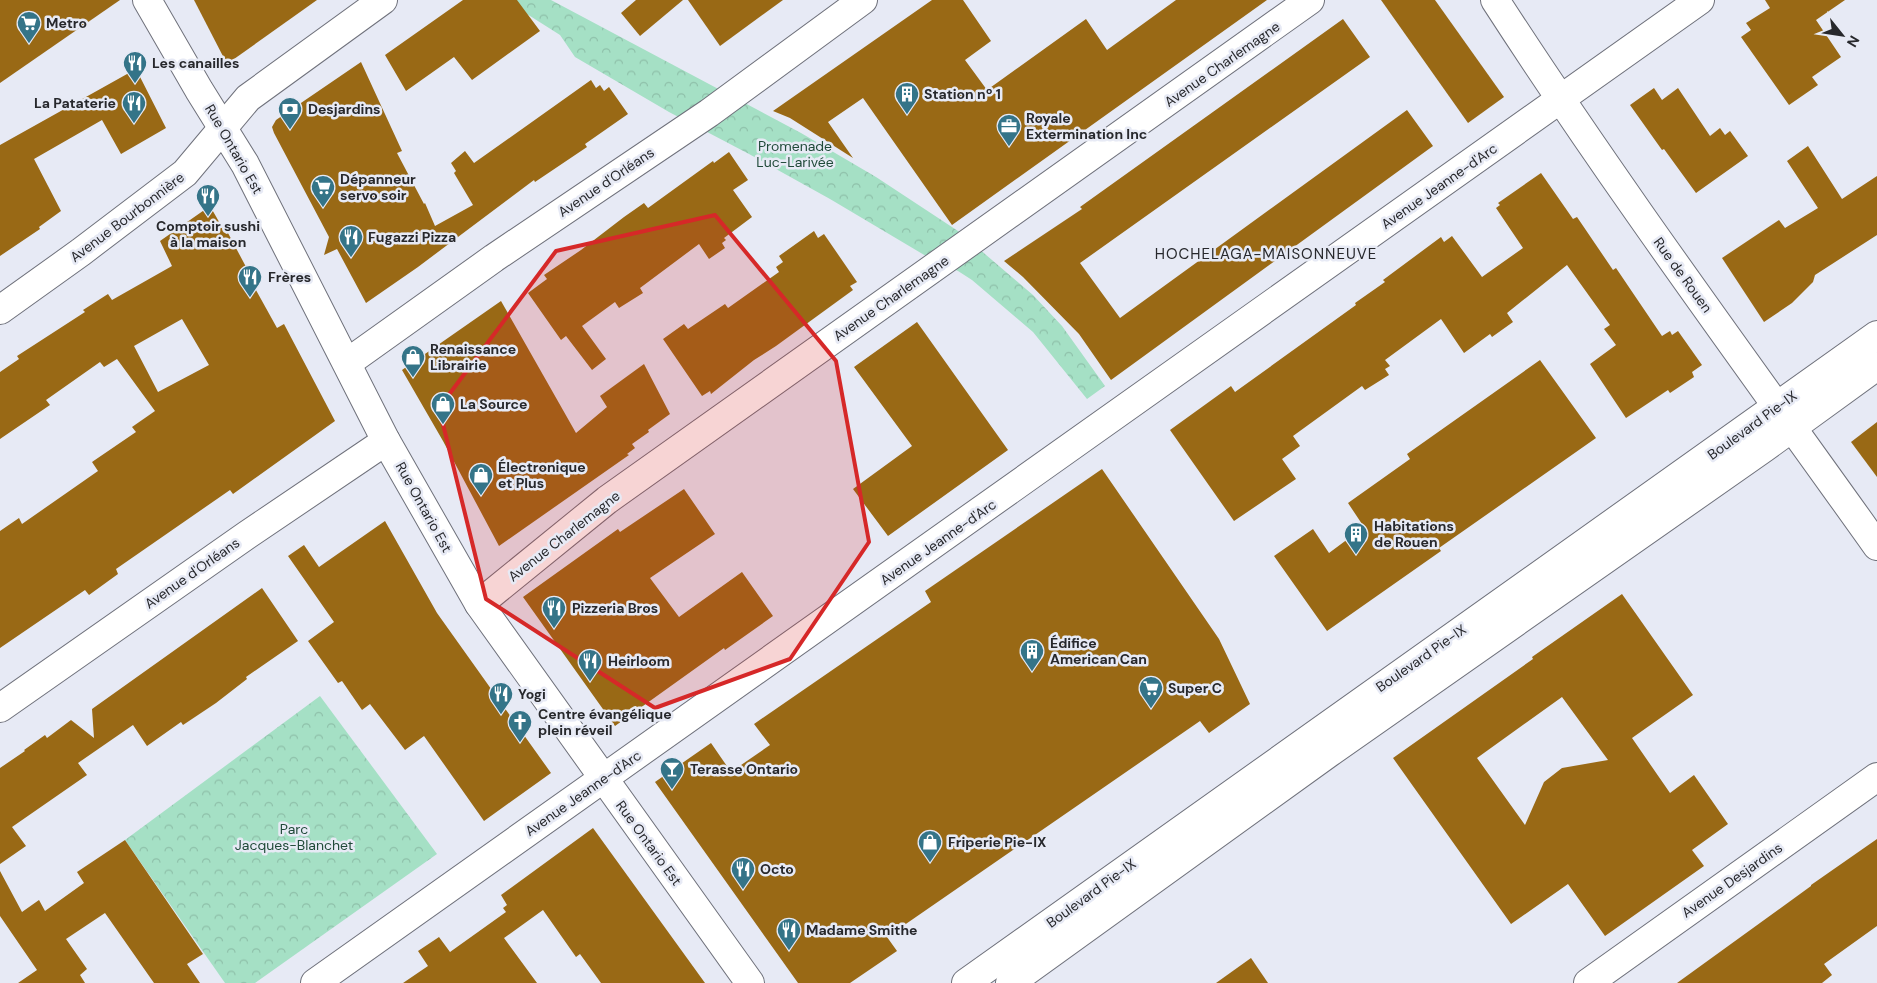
<svg xmlns="http://www.w3.org/2000/svg" width="1877" height="983" viewBox="0 0 1877 983" font-family="'DM Sans',sans-serif">
<style>
.park{fill:url(#park-crowns)}
.building{fill:#996915;fill-rule:evenodd}
.lines{fill:none;stroke-linecap:round;stroke-linejoin:round}
.minor-casing{stroke:#6f717b;stroke-width:30}
.major-casing{stroke:#6f717b;stroke-width:30}
.minor{stroke:#fff;stroke-width:28}
.major{stroke:#fff;stroke-width:28}
.marked{fill:#d62828;fill-opacity:0.2;stroke:#d62828;stroke-width:4;stroke-linejoin:round}
.labels{text-anchor:middle;dominant-baseline:central;stroke-width:5;stroke-linejoin:round;paint-order:stroke}
.poi-label{font-size:14px;font-weight:bold;fill:#27282c;stroke:#e7eaf5;text-anchor:start}
.street-label{font-size:14px;fill:#27282c;stroke:#e7eaf5}
.park-label{font-size:14px;fill:#204a39;stroke:#e7eaf5}
.neighbourhood-label{font-size:15px;letter-spacing:1px;fill:#27282c;stroke:#e7eaf5}
</style>
<defs>
<pattern id="park-crowns" width="20" height="18" patternUnits="userSpaceOnUse" patternTransform="scale(1.25)"><rect width="20" height="18" fill="#a5e0c5"/><path d="M2 6a3 3 0 1 1 6 0M12 15a3 3 0 1 1 6 0" fill="none" stroke="#8ec0a9"/></pattern>
</defs>
<rect width="100%" height="100%" fill="#e7eaf5"/>
<g class="park">
<polygon points="505,0 551,0 801,133 876,177 958,231 1033,295 1062,326 1105,386 1087,399 1033,332 972,280 958,271 931,259 830,199 749,154 669,112 575,57 560,35"/>
<polygon points="320,696 437,854 255,983 225,983 125,840"/>
</g>
<g class="building">
<polygon points="0,0 120,0 0,83"/>
<polygon points="194,0 317,0 227,64"/>
<polygon points="463,0 517,0 540,31 472,80 454,57 406,91 385,55"/>
<polygon points="636,0 683,0 640,36 621,13"/>
<polygon points="688,0 783,0 720,46"/>
<polygon points="932,0 963,0 991,41 965,60 987,90 1086,19 1107,50 1176,0 1267,0 952,225 863,98 828,122 853,158 790,118 773,111"/>
<polygon points="1381,0 1435,0 1504,97 1468,123"/>
<polygon points="1765,0 1845,0 1816,20 1841,57 1812,77 1818,85 1789,105 1741,37 1751,30 1746,23 1770,8"/>
<polygon points="1343,19 1370,57 1080,263 1120,318 1407,110 1433,146 1111,380 1079,334 1023,277 1004,261 1082,209 1080,207"/>
<polygon points="361,62 402,151 397,153 424,204 425,203 435,226 473,205 454,173 456,171 451,163 465,151 474,163 591,80 596,88 600,85 604,91 609,87 628,114 585,144 587,147 535,182 534,180 418,267 366,303 337,249 324,255 329,237 274,133 272,127 276,120"/>
<polygon points="136,69 166,128 121,154 102,120 34,159 61,211 39,227 40,229 0,256 0,145"/>
<polygon points="1654,88 1662,100 1678,88 1710,136 1720,128 1725,135 1730,131 1748,156 1696,193 1664,149 1662,150 1630,105"/>
<polygon points="1808,146 1842,199 1877,176 1877,235 1815,275 1813,282 1792,303 1764,322 1722,258 1779,220 1785,228 1818,208 1787,161"/>
<polygon points="729,152 748,180 733,190 752,217 724,238 726,240 722,243 725,248 709,259 699,244 640,288 643,293 619,308 615,302 582,326 606,359 592,370 566,336 561,340 528,293 547,279 544,275 581,250 624,217 644,203 648,208 713,161 714,163"/>
<polygon points="1541,173 1573,219 1577,217 1613,270 1616,268 1662,336 1670,331 1672,335 1678,331 1702,365 1692,372 1694,377 1670,393 1668,390 1626,418 1590,364 1616,345 1604,329 1610,325 1567,265 1507,313 1513,322 1492,337 1490,334 1464,353 1441,319 1385,360 1390,366 1385,369 1389,375 1365,390 1362,386 1293,436 1300,446 1282,459 1296,479 1234,521 1170,430 1231,386 1235,392 1356,305 1355,303 1385,282 1383,280 1441,237 1444,242 1452,236 1482,277 1523,248 1496,208 1500,205 1498,203"/>
<path d="M210,206l16,28 2,-1 25,47 -2,1 26,47 7,-4 51,97 -102,73 -3,-4 -114,79 2,5 -29,21 -4,-5 -85,58v-117l19,-13 3,6 76,-53 -6,-9 44,-30 -4,-5 23,-16 -38,-52 -13,8 -4,-5 -54,38 4,5 -50,34v-67l19,-13 -2,-3 68,-44 -2,-2 25,-16 4,6 60,-34 -12,-25zM182,319l27,46 -51,27 -24,-46z"/>
<polygon points="814,231 818,238 824,234 857,282 850,286 853,290 776,346 754,360 711,394 710,391 702,396 663,339 684,324 688,329 725,304 728,308 779,272 776,267 783,262 779,256"/>
<polygon points="501,301 576,433 607,407 600,396 644,364 670,414 648,430 649,432 632,444 635,448 627,454 629,455 499,546 443,441 402,370"/>
<polygon points="917,322 1008,450 888,536 853,489 912,446 854,367"/>
<polygon points="1540,360 1596,438 1439,548 1441,551 1327,631 1274,556 1313,529 1329,553 1364,527 1348,503 1410,459 1407,454"/>
<polygon points="1877,422 1877,477 1851,442"/>
<polygon points="1102,469 1219,639 1250,704 1209,733 1200,721 887,937 897,951 850,983 798,983 655,782 711,743 731,772 770,745 754,724 931,602 925,591"/>
<polygon points="684,489 715,534 650,578 679,617 742,572 773,616 725,650 724,648 615,726 523,597 618,529 620,532"/>
<polygon points="385,521 437,613 551,773 484,821 424,736 405,750 370,704 362,710 342,681 338,683 308,641 334,622 288,556 304,545 319,567"/>
<polygon points="262,588 298,641 246,677 247,679 216,703 183,725 181,722 147,746 133,725 78,763 87,775 12,827 26,846 0,864 0,768 25,751 24,750 45,735 47,738 71,720 94,738 92,709"/>
<path d="M1622,594l71,101 -61,43 38,55 24,-18 34,49 -36,26 12,16 -99,70 -37,-52 -57,40 -118,-166 140,-99 -1,-2zM1562,697l46,63 -46,8 -18,14 -19,43 -48,-67z"/>
<polygon points="593,828 705,983 601,983 580,954 576,957 543,910 504,938 537,983 403,983 428,966 418,951 439,937 450,952 506,912 503,908 507,905 501,895"/>
<polygon points="1877,839 1877,926 1824,964 1832,975 1822,983 1677,983 1811,886 1811,885"/>
<polygon points="125,840 203,954 187,964 200,983 154,983 105,913 66,939 87,969 80,975 85,983 18,983 37,970 0,916 0,871 22,912 39,900 45,911 84,883 77,872"/>
<polygon points="1251,958 1268,983 1216,983"/>
</g>
<g class="lines">
<g class="minor-casing">
<g id="minor">
<path d="M1495,0c121,187 253,365 382,546"/>
<polyline points="0,310 81,252 185,173 248,98 383,0"/>
<polyline points="347,363 494,258 709,113 863,0"/>
<polyline points="479,604 607,500 1310,0"/>
<polyline points="0,708 247,535 386,441"/>
<polyline points="315,983 1700,0"/>
<polyline points="1588,983 1877,777"/>
</g>
</g>
<g class="major-casing">
<g id="major">
<polyline points="147,0 199,90 245,164 386,441 479,604 750,983"/>
<polyline points="966,983 1877,335"/>
<polyline points="1010,983 1329,753 1764,448 1877,366"/>
</g>
</g>
<use href="#minor" class="minor"/>
<use href="#major" class="major"/>
</g>
<path class="marked" d="M715,215l121,146 33,181 -79,117 -135,49 -169,-109 -47,-191 117,-157z"/>
<defs>
<g id="supermarket-pin" transform="scale(1.25)"><path d="M0 17L-7.5 6A9.5 9.5 0 1 1 7.5 6Z" fill="#347488" stroke="#e7eaf5"/><path d="M-6-5.5h2.5l.6 2H6L4.5 2H-2.5L-4.4-4H-6ZM-1.5 3.2a1.3 1.3 0 1 0 .1 0ZM3 3.2a1.3 1.3 0 1 0 .1 0Z" fill="#fff"/></g>
<g id="restaurant-pin" transform="scale(1.25)"><path d="M0 17L-7.5 6A9.5 9.5 0 1 1 7.5 6Z" fill="#347488" stroke="#e7eaf5"/><path d="M-5-6h1v4h1v-4h1v4h1v-4h1v5L-1.5 .5V6h-2V.5L-5-1ZM5-6V6H3V1.5H1.5Q1.5-4 5-6Z" fill="#fff"/></g>
<g id="building-pin" transform="scale(1.25)"><path d="M0 17L-7.5 6A9.5 9.5 0 1 1 7.5 6Z" fill="#347488" stroke="#e7eaf5"/><path d="M-4-6H4V6H1V3H-1V6H-4ZM-2.5-4.3h1.7v1.8h-1.7ZM.8-4.3h1.7v1.8H.8ZM-2.5-1h1.7V.8h-1.7ZM.8-1h1.7V.8H.8Z" fill="#fff"/></g>
<g id="bank-pin" transform="scale(1.25)"><path d="M0 17L-7.5 6A9.5 9.5 0 1 1 7.5 6Z" fill="#347488" stroke="#e7eaf5"/><path d="M-6-4H6V4H-6ZM0-2.3a2.3 2.3 0 1 0 0 4.6a2.3 2.3 0 1 0 0-4.6Z" fill="#fff"/></g>
<g id="office-pin" transform="scale(1.25)"><path d="M0 17L-7.5 6A9.5 9.5 0 1 1 7.5 6Z" fill="#347488" stroke="#e7eaf5"/><path d="M-6-3h4V-5.5h4V-3h4V5H-6ZM-1-4.5V-3h2v-1.5ZM-6 0V1H6V0Z" fill="#fff"/></g>
<g id="shop-pin" transform="scale(1.25)"><path d="M0 17L-7.5 6A9.5 9.5 0 1 1 7.5 6Z" fill="#347488" stroke="#e7eaf5"/><path d="M-5-2.5h2.3a2.7 3.5 0 0 1 5.4 0H5L5.5 6h-11ZM-1.5-2.5h3a1.5 2.3 0 0 0-3 0Z" fill="#fff"/></g>
<g id="church-pin" transform="scale(1.25)"><path d="M0 17L-7.5 6A9.5 9.5 0 1 1 7.5 6Z" fill="#347488" stroke="#e7eaf5"/><path d="M-1.2-6h2.4v3.5h3.3v2.4h-3.3V6h-2.4V-.1h-3.3v-2.4h3.3Z" fill="#fff"/></g>
<g id="bar-pin" transform="scale(1.25)"><path d="M0 17L-7.5 6A9.5 9.5 0 1 1 7.5 6Z" fill="#347488" stroke="#e7eaf5"/><path d="M-6-5H6L.8 .8V4.5H3.5V6h-7V4.5H-.8V.8Z" fill="#fff"/></g>
</defs>
<g fill-rule="evenodd">
<use href="#supermarket-pin" x="29" y="23"/>
<use href="#restaurant-pin" x="135" y="63"/>
<use href="#building-pin" x="907" y="94"/>
<use href="#restaurant-pin" x="134" y="103"/>
<use href="#bank-pin" x="290" y="109"/>
<use href="#office-pin" x="1009" y="126"/>
<use href="#supermarket-pin" x="323" y="187"/>
<use href="#restaurant-pin" x="208" y="196"/>
<use href="#restaurant-pin" x="351" y="237"/>
<use href="#restaurant-pin" x="250" y="277"/>
<use href="#shop-pin" x="413" y="357"/>
<use href="#shop-pin" x="443" y="404"/>
<use href="#shop-pin" x="481" y="475"/>
<use href="#building-pin" x="1356" y="534"/>
<use href="#restaurant-pin" x="554" y="608"/>
<use href="#building-pin" x="1032" y="651"/>
<use href="#restaurant-pin" x="590" y="661"/>
<use href="#supermarket-pin" x="1151" y="688"/>
<use href="#restaurant-pin" x="501" y="694"/>
<use href="#church-pin" x="520" y="722"/>
<use href="#bar-pin" x="672" y="769"/>
<use href="#shop-pin" x="930" y="842"/>
<use href="#restaurant-pin" x="743" y="869"/>
<use href="#restaurant-pin" x="789" y="930"/>
</g>
<g class="labels">
<g class="poi-label">
<text x="46" y="23">Metro</text>
<text x="152" y="63">Les canailles</text>
<text x="924" y="94">Station nº 1</text>
<text x="116" y="103" text-anchor="end">La Pataterie</text>
<text x="308" y="109">Desjardins</text>
<text x="1026" y="118">Royale<tspan x="1026" dy="16">Extermination Inc</tspan></text>
<text x="340" y="179">Dépanneur<tspan x="340" dy="16">servo soir</tspan></text>
<text x="208" y="226" text-anchor="middle">Comptoir sushi<tspan x="208" dy="16">à la maison</tspan></text>
<text x="368" y="237">Fugazzi Pizza</text>
<text x="268" y="277">Frères</text>
<text x="430" y="349">Renaissance<tspan x="430" dy="16">Librairie</tspan></text>
<text x="460" y="404">La Source</text>
<text x="498" y="467">Électronique<tspan x="498" dy="16">et Plus</tspan></text>
<text x="1374" y="526">Habitations<tspan x="1374" dy="16">de Rouen</tspan></text>
<text x="572" y="608">Pizzeria Bros</text>
<text x="1050" y="643">Édifice<tspan x="1050" dy="16">American Can</tspan></text>
<text x="608" y="661">Heirloom</text>
<text x="1168" y="688">Super C</text>
<text x="518" y="694">Yogi</text>
<text x="538" y="714">Centre évangélique<tspan x="538" dy="16">plein réveil</tspan></text>
<text x="690" y="769">Terasse Ontario</text>
<text x="948" y="842">Friperie Pie-IX</text>
<text x="760" y="869">Octo</text>
<text x="806" y="930">Madame Smithe</text>
</g>
<g class="street-label">
<text transform="translate(1222 64) rotate(-35)">Avenue Charlemagne</text>
<text transform="translate(234 149) rotate(60)">Rue Ontario Est</text>
<text transform="translate(606 182) rotate(-34)">Avenue d'Orléans</text>
<text transform="translate(1439 186) rotate(-35)">Avenue Jeanne-d'Arc</text>
<text transform="translate(127 217) rotate(-37)">Avenue Bourbonnière</text>
<text transform="translate(1683 275) rotate(54)">Rue de Rouen</text>
<text transform="translate(891 298) rotate(-35)">Avenue Charlemagne</text>
<text transform="translate(1752 425) rotate(-36)">Boulevard Pie-IX</text>
<text transform="translate(424 507) rotate(61)">Rue Ontario Est</text>
<text transform="translate(564 536) rotate(-38)">Avenue Charlemagne</text>
<text transform="translate(938 542) rotate(-35)">Avenue Jeanne-d'Arc</text>
<text transform="translate(192 573) rotate(-35)">Avenue d'Orléans</text>
<text transform="translate(1421 658) rotate(-35)">Boulevard Pie-IX</text>
<text transform="translate(583 793) rotate(-35)">Avenue Jeanne-d'Arc</text>
<text transform="translate(649 843) rotate(54)">Rue Ontario Est</text>
<text transform="translate(1732 880) rotate(-35)">Avenue Desjardins</text>
<text transform="translate(1091 893) rotate(-36)">Boulevard Pie-IX</text>
</g>
<g class="park-label">
<text x="795" y="146">Promenade<tspan x="795" dy="16">Luc-Larivée</tspan></text>
<text x="294" y="829">Parc<tspan x="294" dy="16">Jacques-Blanchet</tspan></text>
</g>
<g class="neighbourhood-label">
<text x="1266" y="254">HOCHELAGA-MAISONNEUVE</text>
</g>
</g>
<g transform="translate(1842 35) rotate(120)" stroke="#e7eaf5" stroke-width="4" paint-order="stroke">
<path d="M0-4L9 19L0 12L-9 19Z" fill="#27282c"/>
<text y="-8" font-size="14" font-weight="bold" text-anchor="middle" fill="#27282c">N</text>
</g>
</svg>
